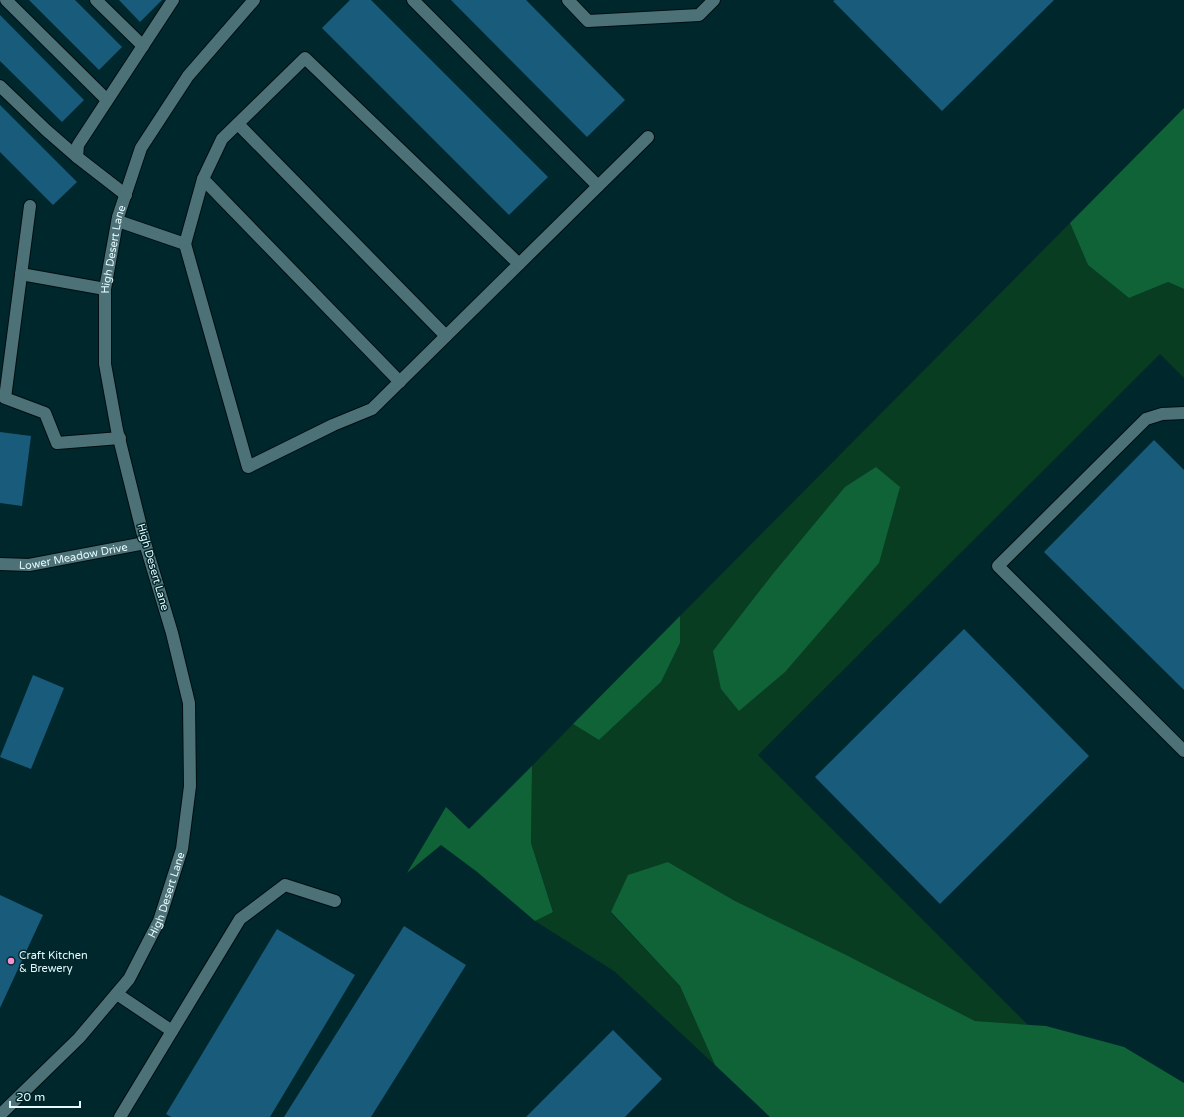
<svg xmlns="http://www.w3.org/2000/svg" width="1184" height="1117" viewBox="0 0 1184 1117" font-family="'Varela Round',sans-serif">
<style>
.green{fill:#093d21}
.forest{fill:#106337}
.building{fill:#185b7b}
.lines{fill:none;stroke-linecap:round;stroke-linejoin:round}
.minor-casing{stroke:#000e11;stroke-width:14}
.minor{stroke:#4c7177;stroke-width:12}
.poi-dot{fill:#f491d3;stroke:#00272c;stroke-width:1.5}
.labels{text-anchor:middle;dominant-baseline:central;stroke-width:3;stroke-linejoin:round;paint-order:stroke}
.street-label{font-size:11px;fill:#e5f9fc;stroke:#00272c}
.poi-label{font-size:11px;fill:#e5f9fc;stroke:#00272c;text-anchor:start}
</style>
<rect width="100%" height="100%" fill="#00272c"/>
<polygon class="green" points="1070,223 1088,265 1129,298 1168,282 1184,289 1184,378 1160,354 758,755 1028,1025 975,1021 735,901 668,862 611,913 680,986 715,1065 614,971 535,921 553,911 531,843 532,766 573,724 599,740 661,682 680,643 680,616"/>
<g class="forest">
<polygon points="1184,108 1184,289 1168,282 1129,298 1088,265 1070,223"/>
<polygon points="876,467 900,487 879,563 785,672 739,711 721,689 713,651 772,575 845,487"/>
<polygon points="680,616 680,643 661,682 599,740 573,724"/>
<polygon points="532,766 531,843 553,912 535,921 476,871 441,845 407,873 446,807 469,829"/>
<polygon points="668,862 735,901 846,955 975,1021 1046,1026 1124,1047 1184,1083 1184,1117 770,1117 715,1065 680,986 611,912 628,875"/>
</g>
<g class="building">
<polygon points="29,0 75,0 122,47 99,70"/>
<polygon points="119,0 162,0 140,22"/>
<polygon points="350,0 371,0 548,177 509,215 322,28"/>
<polygon points="451,0 526,0 625,100 587,137"/>
<polygon points="835,0 1054,0 942,111 833,1"/>
<polygon points="0,15 84,100 62,122 0,61"/>
<polygon points="0,105 77,182 53,205 0,152"/>
<polygon points="0,432 31,436 22,506 0,503"/>
<polygon points="1154,440 1184,470 1184,690 1044,552"/>
<polygon points="964,629 1089,756 940,904 815,777"/>
<polygon points="33,675 64,688 31,769 0,757"/>
<polygon points="0,895 43,915 0,1008"/>
<polygon points="404,926 466,965 371,1117 284,1117"/>
<polygon points="277,929 355,975 270,1117 171,1117 166,1114"/>
<polygon points="613,1030 662,1079 625,1117 526,1117"/>
</g>
<g class="lines">
<g class="minor-casing">
<g id="minor">
<polyline points="6,0 107,100"/>
<polyline points="96,0 143,46"/>
<polyline points="413,0 598,186"/>
<polyline points="568,0 588,21 699,15 714,0"/>
<polyline points="0,86 46,130 77,157"/>
<polyline points="238,124 446,336"/>
<polyline points="203,179 400,382"/>
<polyline points="126,195 77,157 78,145 173,0"/>
<polyline points="30,206 5,398 45,413 57,443 120,438"/>
<polyline points="118,221 185,244 248,467 333,425 372,409 648,137"/>
<polyline points="185,244 203,179 222,139 305,58 519,264"/>
<polyline points="21,274 105,289"/>
<polyline points="1184,413 1162,414 1146,419 998,566 1184,751"/>
<path id="s1" d="M0,564l29,1 116,-22"/>
<polyline points="117,994 172,1031"/>
<path id="s2" d="M0,1115l79,-77 50,-59 30,-58 23,-72 8,-63 -1,-83 -17,-70 -27,-90 -28,-113 -12,-66v-75l13,-72 23,-69 47,-72 66,-76"/>
<polyline points="120,1117 240,919 285,885 335,901"/>
</g>
</g>
<use href="#minor" class="minor"/>
</g>
<circle class="poi-dot" cx="11" cy="961" r="4"/>
<g class="labels">
<g class="street-label">
<text stroke="none"><textPath href="#s2" startOffset="940">High Desert Lane</textPath></text>
<text stroke="none"><textPath href="#s1" startOffset="74">Lower Meadow Drive</textPath></text>
<text transform="translate(153 567) rotate(74)">High Desert Lane</text>
<text stroke="none"><textPath href="#s2" startOffset="280">High Desert Lane</textPath></text>
</g>
<g class="poi-label">
<text x="19" y="955">Craft Kitchen<tspan x="19" dy="13">&amp; Brewery</tspan></text>
</g>
</g>
<path d="M10 1101v6h70v-6" fill="none" stroke="#e5f9fc" stroke-width="2"/>
<text x="16" y="1101" font-size="12" fill="#e5f9fc" stroke="#00272c" stroke-width="3" paint-order="stroke">20 m</text>
</svg>
